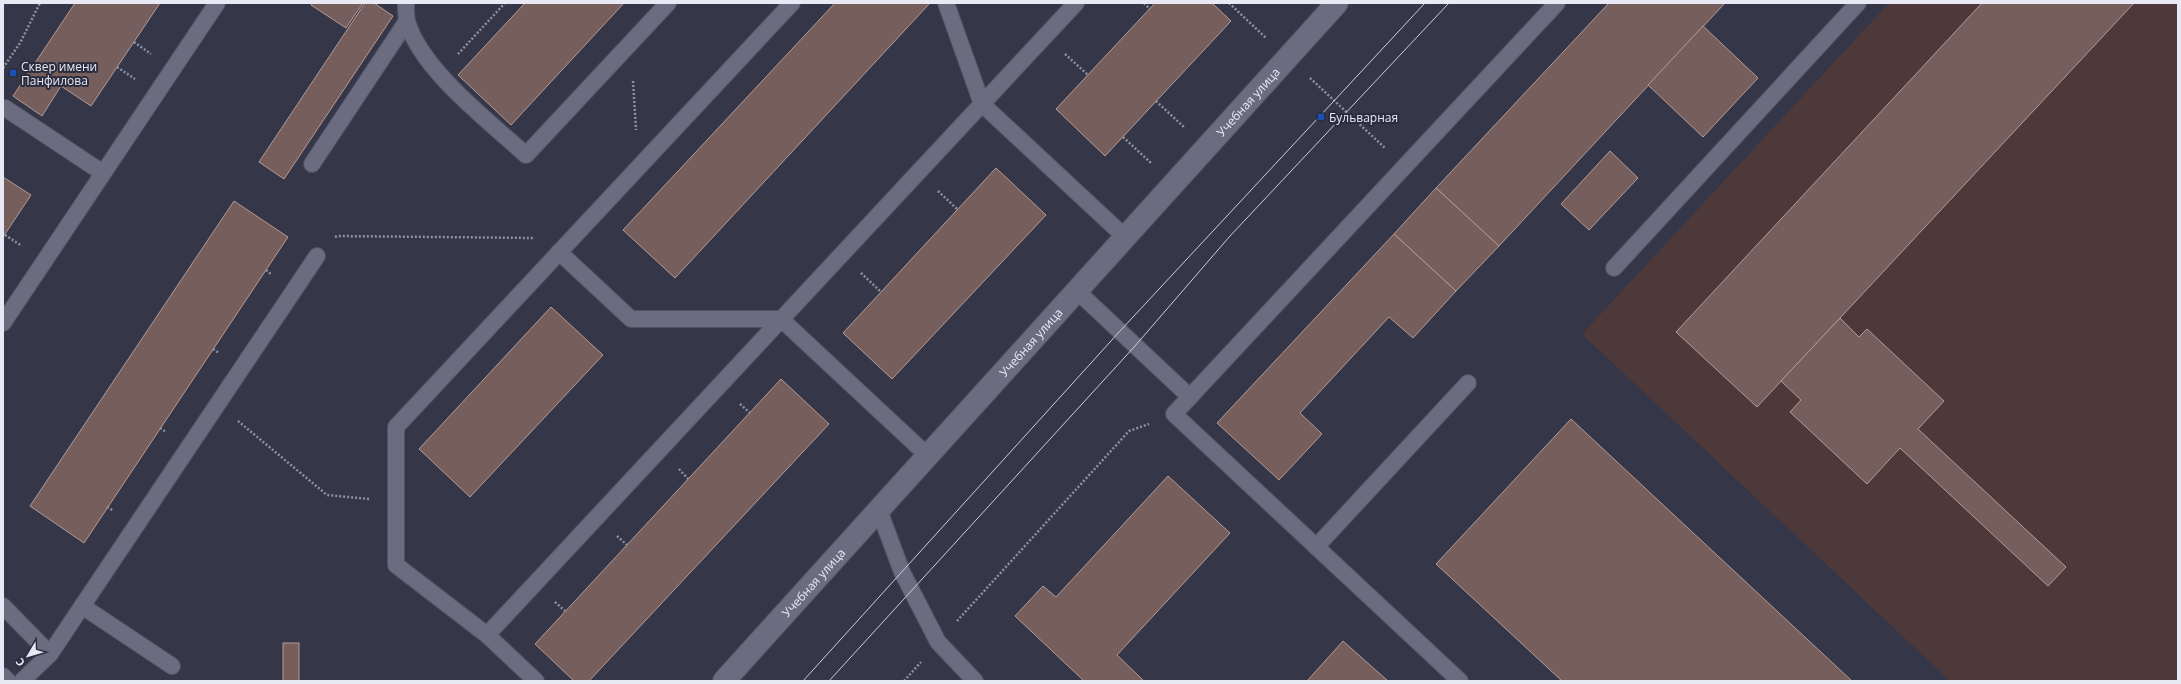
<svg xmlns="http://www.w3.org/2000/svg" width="2181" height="684" viewBox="0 0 2181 684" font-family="'Open Sans',sans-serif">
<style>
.industrial{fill:#4e393a}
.building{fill:#755e5b;stroke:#b49b97}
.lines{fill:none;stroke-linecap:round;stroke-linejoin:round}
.service-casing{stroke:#525261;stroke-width:18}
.minor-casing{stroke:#525261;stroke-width:24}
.path{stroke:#90919f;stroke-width:2.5;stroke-dasharray:2 2;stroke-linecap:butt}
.service{stroke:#6b6c7f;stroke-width:16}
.minor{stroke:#6b6c7f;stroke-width:22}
.tram{stroke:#cccdd9;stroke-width:1}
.transit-dot{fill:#1a4fb4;stroke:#2b2c3d;stroke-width:1.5}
.labels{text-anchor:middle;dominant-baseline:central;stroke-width:4;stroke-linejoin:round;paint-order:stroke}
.poi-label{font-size:12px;fill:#e8e9f4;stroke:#2b2c3d;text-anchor:start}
.street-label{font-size:12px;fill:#e8e9f4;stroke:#2b2c3d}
</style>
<rect width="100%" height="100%" fill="#353647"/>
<polygon class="industrial" points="1889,3 2178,3 2178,681 1950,681 1582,334"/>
<g class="building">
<polygon points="75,3 160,3 91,106 61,86 42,116 13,96"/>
<polygon points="312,3 363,3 346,28 311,5"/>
<polygon points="365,3 374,3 393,16 284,179 259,162"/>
<polygon points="525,3 624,3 511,125 458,75"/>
<polygon points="835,3 930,3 675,278 623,230"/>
<polygon points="1155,3 1212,3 1231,21 1105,156 1056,109"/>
<polygon points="1609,3 1725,3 1499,246 1436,188"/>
<polygon points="1982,3 2134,3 1757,407 1676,332"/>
<polygon points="1703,26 1758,78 1703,137 1648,85"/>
<polygon points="1610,151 1638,178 1589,230 1561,204"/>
<polygon points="996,168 1046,215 892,379 843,333"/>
<polygon points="3,177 31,195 3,237"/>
<polygon points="1436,188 1499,246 1456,291 1394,234"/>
<polygon points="234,201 288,237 84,543 30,506"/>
<polygon points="1394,234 1456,291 1413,338 1389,317 1300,413 1322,434 1279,480 1217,423"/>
<polygon points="551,307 603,355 470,497 419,449"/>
<polygon points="1840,318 1859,337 1867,329 1944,401 1918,429 2066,567 2048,586 1900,448 1867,484 1790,412 1801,400 1781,381"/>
<polygon points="781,379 829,424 589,681 574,681 535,644"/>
<polygon points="1571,419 1852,681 1562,681 1436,564"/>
<polygon points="1168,476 1230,533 1117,655 1144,681 1084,681 1015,616 1043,586 1056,597"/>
<polygon points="1343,641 1388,681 1307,681"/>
<rect x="283" y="643" width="16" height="38"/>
</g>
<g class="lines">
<g class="service-casing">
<g id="service">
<path d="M406,3c0,6 0,13 1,18 14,49 82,100 119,134l142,-152"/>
<polyline points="946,3 982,104 1125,237"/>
<polyline points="5,108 103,173"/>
<polyline points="312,164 407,21"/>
<polyline points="559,252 631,319 781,319 928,456"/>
<polyline points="1614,268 1858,3"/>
<polyline points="1077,291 1190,397"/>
<polyline points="3,323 217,3"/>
<polyline points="879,510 902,572 938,642 975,681"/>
<polyline points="1316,547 1468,383"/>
<polyline points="3,606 50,654"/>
<polyline points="82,606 172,666"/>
<polyline points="487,635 1076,3"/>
<polyline points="3,676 8,681"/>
<polyline points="22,681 50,654 317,256"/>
<polyline points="536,681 487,635 396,565 396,427 792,3"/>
<polyline points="1460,681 1174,414 1557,3"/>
</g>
</g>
<g class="minor-casing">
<g id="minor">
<path id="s1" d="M724,681l613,-678"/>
</g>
</g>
<g class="path">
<polyline points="1144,3 1150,9"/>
<polyline points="1229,3 1266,38"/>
<polyline points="134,42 151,54"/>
<polyline points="458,54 505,3"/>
<polyline points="1065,54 1088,75"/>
<polyline points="117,67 135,79"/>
<polyline points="3,68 20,43 40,3"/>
<polyline points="1310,78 1385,148"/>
<polyline points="633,81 636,130"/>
<polyline points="1156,101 1185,128"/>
<polyline points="1123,137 1151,163"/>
<polyline points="938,191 958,210"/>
<polyline points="5,235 22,246"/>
<polyline points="335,237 338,236 535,238"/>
<polyline points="266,270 272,275"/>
<polyline points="861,273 881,292"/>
<polyline points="213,349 219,353"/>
<polyline points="740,404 750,413"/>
<polyline points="238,421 327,495 369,499"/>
<polyline points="160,428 166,432"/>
<polyline points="679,469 688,479"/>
<polyline points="107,507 114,511"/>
<polyline points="617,536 627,545"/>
<polyline points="555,602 565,611"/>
<polyline points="957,621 1129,431 1149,424"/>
<polyline points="904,681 921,662"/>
</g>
<use href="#service" class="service"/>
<use href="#minor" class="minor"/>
<g class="tram">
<polyline points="803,681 1120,331 1425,3"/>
<polyline points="829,681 1135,346 1230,236 1449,3"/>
</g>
</g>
<g class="transit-dot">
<rect x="9" y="69" width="8" height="8" rx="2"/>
<rect x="1317" y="113" width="8" height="8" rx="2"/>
</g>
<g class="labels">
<g class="poi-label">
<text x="21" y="66">Сквер имени<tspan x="21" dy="14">Панфилова</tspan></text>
<text x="1329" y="117">Бульварная</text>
</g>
<g class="street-label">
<text stroke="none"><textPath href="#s1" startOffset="781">Учебная улица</textPath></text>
<text stroke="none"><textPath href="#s1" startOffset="457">Учебная улица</textPath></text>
<text stroke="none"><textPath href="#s1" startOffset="133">Учебная улица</textPath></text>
</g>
</g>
<rect width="2181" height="684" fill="none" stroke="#e8e9f4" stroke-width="8"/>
<g transform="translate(28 656) rotate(232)" stroke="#2b2c3d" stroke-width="3" paint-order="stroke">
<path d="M0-3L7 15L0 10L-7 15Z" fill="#e8e9f4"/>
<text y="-6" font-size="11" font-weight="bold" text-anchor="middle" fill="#e8e9f4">С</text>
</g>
</svg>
